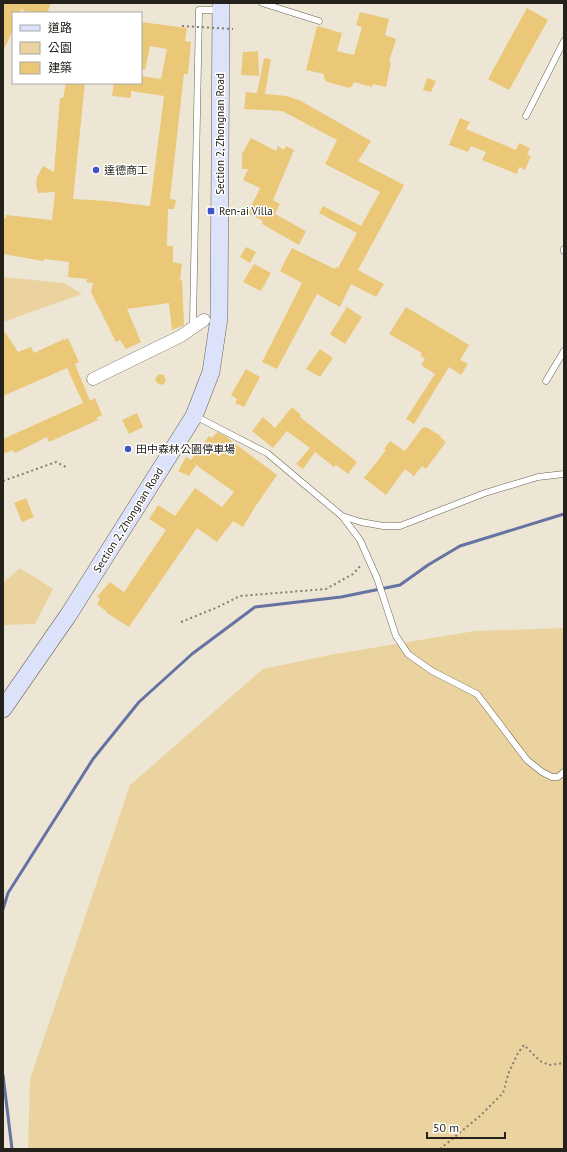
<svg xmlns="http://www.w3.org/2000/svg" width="567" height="1152" viewBox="0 0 567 1152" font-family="'PT Sans','Noto Sans TC',sans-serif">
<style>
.green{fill:#ebd39f}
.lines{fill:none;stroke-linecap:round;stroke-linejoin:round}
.stream{stroke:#6573a2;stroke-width:3}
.building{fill:#ebc778}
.service-casing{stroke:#686152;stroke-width:7}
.minor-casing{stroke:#686152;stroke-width:13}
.secondary-casing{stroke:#686152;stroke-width:18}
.path{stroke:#827d72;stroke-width:2;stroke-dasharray:2 3;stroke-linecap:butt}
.service{stroke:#fff;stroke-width:6}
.minor{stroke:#fff;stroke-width:12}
.secondary{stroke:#dce2fa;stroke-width:17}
.path-bridge{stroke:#827d72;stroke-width:2;stroke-dasharray:2 3;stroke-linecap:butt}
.poi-dot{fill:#3e53c6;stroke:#fff;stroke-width:1.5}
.labels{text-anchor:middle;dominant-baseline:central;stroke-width:3;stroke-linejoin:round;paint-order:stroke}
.street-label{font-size:11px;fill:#25221c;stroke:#fff}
.poi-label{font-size:11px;fill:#25221c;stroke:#fff;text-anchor:start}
</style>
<rect width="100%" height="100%" fill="#eee6d5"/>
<g class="green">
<polygon points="3,277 64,283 82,294 3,322"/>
<polygon points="20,568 53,589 35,624 3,625 3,583"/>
<polygon points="564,628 564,1149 28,1149 30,1079 130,785 263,669 335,654 475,631"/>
</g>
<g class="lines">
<g class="stream">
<polyline points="3,909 8,893 93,759 139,702 192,654 255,607 341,597 400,585 428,565 460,546 564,514"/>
<polyline points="3,1075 12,1149"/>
</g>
</g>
<g class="building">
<polygon points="3,3 51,3 47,13 28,13 21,9 20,13 13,13 13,30 3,51"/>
<polygon points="527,8 548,20 509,90 488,79"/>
<polygon points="360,12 389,19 385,35 396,39 389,62 391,63 386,87 373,84 372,87 354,82 352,86 349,88 327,82 324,78 324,74 306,70 317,26 342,33 337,51 354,55 362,27 356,25"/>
<polygon points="141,22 187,28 185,41 191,42 188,74 184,74 170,199 176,200 174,209 168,209 167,246 173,246 173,262 182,264 180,281 182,280 184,325 172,330 169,303 127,309 141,342 126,349 120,340 116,342 91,292 93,283 86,282 87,279 68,277 69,262 44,259 43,261 3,254 3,219 6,218 6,215 52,220 55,192 38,193 36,184 37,177 43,166 54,172 60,98 63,98 66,83 85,83 73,199 107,201 150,206 164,96 131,91 131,98 112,96 114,83 141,83 141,76 161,79 167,49 150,46 145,70 141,69"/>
<polygon points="258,51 259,76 241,75 243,52"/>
<polygon points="264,58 271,59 265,94 287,96 301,101 371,141 358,161 404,185 358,270 384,284 376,297 351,284 340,307 317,294 277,369 262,362 302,283 280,271 292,248 335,269 336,267 338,268 357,233 319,213 323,206 361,226 380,192 325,164 337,140 282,111 244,109 246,92 257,93"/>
<polygon points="427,78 436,81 431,92 423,90"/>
<polygon points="460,118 470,122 466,129 516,150 519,143 530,148 527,155 531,156 525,170 519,167 517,174 482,160 486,152 471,146 468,152 449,145"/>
<polygon points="251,138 276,151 278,146 284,150 286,146 294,150 273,200 280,204 275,214 306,231 299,245 262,224 263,221 248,213 260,188 243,180 248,169 242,169 242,154"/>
<polygon points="246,247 256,252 250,263 240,257"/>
<polygon points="254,264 271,273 261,291 243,282"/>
<polygon points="347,307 362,317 345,344 330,334"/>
<polygon points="406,307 469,345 460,360 468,364 461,375 449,367 414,424 406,419 435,374 421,365 425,359 420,355 422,353 389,334"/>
<polygon points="3,329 18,352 31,347 34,353 64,339 65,340 68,338 79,362 75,364 90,401 95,398 102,415 96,418 98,420 49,442 47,437 15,453 13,450 3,454 3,439 83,403 67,368 3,396"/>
<polygon points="320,349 333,358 320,377 306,369"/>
<polygon points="246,369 260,377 244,407 235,403 237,399 231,395"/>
<polygon points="159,374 164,375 166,381 163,385 157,383 155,379"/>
<polygon points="292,407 301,415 300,417 357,462 348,474 336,465 334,467 315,452 303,469 296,464 310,448 287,431 273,448 252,431 263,417 275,428"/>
<polygon points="137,413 143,427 129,434 122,420"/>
<polygon points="426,427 441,436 440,437 446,442 426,469 422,466 414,476 405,469 386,495 364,478 386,450 384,449 390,441 405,451 422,428"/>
<polygon points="217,432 225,436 277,475 255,507 243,527 233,521 217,542 197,528 129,627 107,613 107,612 97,604 100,598 97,597 110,582 124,592 166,530 149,519 158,505 175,516 195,488 222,507 234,492 196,465 189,476 178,471 186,457 191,460 209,436 212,438"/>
<polygon points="26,498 34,517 22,522 14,503"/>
</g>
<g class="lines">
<g class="service-casing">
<g id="service">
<polyline points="262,3 319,21"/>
<polyline points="526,116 564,41"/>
<polyline points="564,249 564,251"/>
<polyline points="200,320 193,322 199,10 221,10"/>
<polyline points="546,381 564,351"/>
<polyline points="195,416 267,453 342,516 360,540 377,578 396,636 408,654 432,671 477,694 527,760 542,772 552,777 558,777 564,772"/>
<polyline points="342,516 361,522 383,526 400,526 485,493 538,477 564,474"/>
</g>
</g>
<g class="minor-casing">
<polyline id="minor" points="93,379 181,336 204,320"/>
</g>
<g class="secondary-casing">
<polyline id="secondary" points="3,709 69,614 194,416 211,372 219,318 221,3"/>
</g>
<g class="path">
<polyline points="3,481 56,462 68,468"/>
<polyline points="181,622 218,607 240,596 326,589 353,574 362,564"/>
<polyline points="440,1149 480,1116 503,1093 509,1072 518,1053 524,1045 540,1061 549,1065 564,1063"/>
</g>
<use href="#service" class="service"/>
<use href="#minor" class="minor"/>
<use href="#secondary" class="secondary"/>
<polyline class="path-bridge" points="182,26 233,29"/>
</g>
<g class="poi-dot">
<circle cx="96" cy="170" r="4"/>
<rect x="207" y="207" width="8" height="8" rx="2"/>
<circle cx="128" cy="449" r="4"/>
</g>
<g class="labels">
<g class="street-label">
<text transform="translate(220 134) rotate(-90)">Section 2, Zhongnan Road</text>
<text transform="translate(128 520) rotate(-58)">Section 2, Zhongnan Road</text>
</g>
<g class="poi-label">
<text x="104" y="170">達德商工</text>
<text x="219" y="211">Ren-ai Villa</text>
<text x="136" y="449">田中森林公園停車場</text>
</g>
</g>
<rect width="567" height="1152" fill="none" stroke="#25221c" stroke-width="8"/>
<rect x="12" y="12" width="130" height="72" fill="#ffffff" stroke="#a8a7a4"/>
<rect x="20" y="25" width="20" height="6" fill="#dce2fa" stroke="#a8a7a4"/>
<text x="48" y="32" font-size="12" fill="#25221c">道路</text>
<rect x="20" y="42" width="20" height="12" fill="#ebd39f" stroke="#a8a7a4"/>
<text x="48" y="52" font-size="12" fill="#25221c">公園</text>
<rect x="20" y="62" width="20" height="12" fill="#ebc778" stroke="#a8a7a4"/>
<text x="48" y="72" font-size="12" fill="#25221c">建築</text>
<path d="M427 1132v6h78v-6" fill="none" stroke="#25221c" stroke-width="2"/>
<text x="433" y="1132" font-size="12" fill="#25221c" stroke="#ffffff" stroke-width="3" paint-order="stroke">50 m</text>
</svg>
